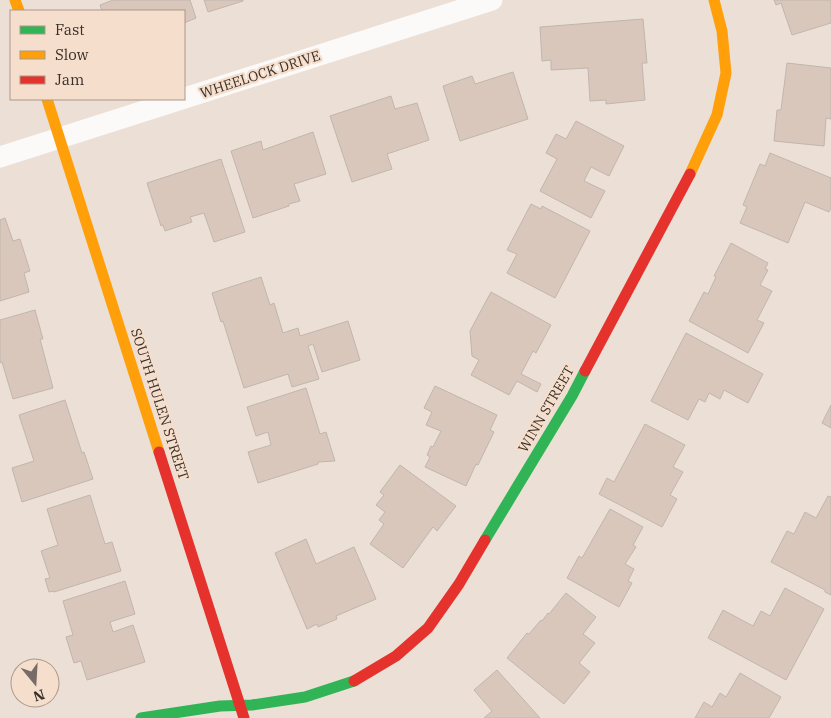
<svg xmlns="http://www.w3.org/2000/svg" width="831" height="718" viewBox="0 0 831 718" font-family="'IBM Plex Serif',serif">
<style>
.building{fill:#dac7bb;stroke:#c0b6af}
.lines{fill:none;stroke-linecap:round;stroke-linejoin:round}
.street{stroke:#fcfaf9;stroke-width:21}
.fast{stroke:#30b455;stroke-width:11}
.slow{stroke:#ff9f0a;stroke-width:11}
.jam{stroke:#e5322d;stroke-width:11}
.labels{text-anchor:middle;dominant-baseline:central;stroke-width:4.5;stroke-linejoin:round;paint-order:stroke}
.street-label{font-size:14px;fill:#393029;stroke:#f6decc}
</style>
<rect width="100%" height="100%" fill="#ecdfd6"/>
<g class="building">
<polygon points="113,0 190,0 196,18 184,23 184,11 102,11 100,5"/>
<polygon points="204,0 243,0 243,1 208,12"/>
<polygon points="774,0 831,0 831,23 792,35 781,3 776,5"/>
<polygon points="643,19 647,63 642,63 645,100 606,104 606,100 590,101 588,68 551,70 551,60 542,61 540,27"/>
<polygon points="787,63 831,68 831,119 826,118 824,146 774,141 777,110 781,110"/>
<polygon points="513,72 528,119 460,141 443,86 472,76 475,84"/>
<polygon points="391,96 395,109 417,103 429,140 387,154 392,169 352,182 330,116"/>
<polygon points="576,121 624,146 609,176 591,167 584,181 605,191 591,218 540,191 557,159 546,153 556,134 566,139"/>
<polygon points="313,132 326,174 294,184 300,201 289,204 289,206 253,218 231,151 261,141 263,150"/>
<polygon points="770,153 831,178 831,208 829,212 805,202 788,243 740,223 747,207 743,205 760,164 765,166"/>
<polygon points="221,159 245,232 214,242 204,213 190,217 192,222 165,231 163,225 161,226 147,183"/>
<polygon points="531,204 541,209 542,206 590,231 555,298 507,273 517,254 507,250"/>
<polygon points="5,218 13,241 20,239 30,271 24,273 29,292 0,301 0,220"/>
<polygon points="731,243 768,263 765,269 768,270 760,285 772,291 757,320 764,323 748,353 689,321 704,292 708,294 716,277 714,276"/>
<polygon points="261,277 270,305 274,303 283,333 298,328 300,336 348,321 360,360 322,372 313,344 308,346 319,379 292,387 288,374 244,388 223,321 221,322 212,293"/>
<polygon points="491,292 551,325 536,353 533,351 521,374 541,384 537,392 517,381 509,395 471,375 479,360 472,356 470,331"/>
<polygon points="35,310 43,339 40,339 53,388 13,399 2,362 0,363 0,320"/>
<polygon points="686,333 763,374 748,403 724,390 720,399 709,393 705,402 699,399 688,420 651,401"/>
<polygon points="435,386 497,415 490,430 494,432 478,465 476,464 466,486 425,467 430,457 427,455 431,446 433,447 441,431 426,425 432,412 424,408"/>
<polygon points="306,388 320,434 326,432 335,461 318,462 318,464 258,483 248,452 271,445 268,432 256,436 247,407"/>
<polygon points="65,400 82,453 84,452 93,479 22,502 12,468 34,461 19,415"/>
<polygon points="831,405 831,428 822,423"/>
<polygon points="645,424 685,445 673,467 683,472 670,495 677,499 662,527 599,494 607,478 614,482"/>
<polygon points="400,465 456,506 437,531 433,527 403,568 370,544 384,524 379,520 385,512 376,505 384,495 380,492"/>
<polygon points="90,495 105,544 112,542 121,571 54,592 54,591 49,592 45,579 50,578 41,551 58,545 47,509"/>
<polygon points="828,496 831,497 831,595 825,592 825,590 771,562 787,531 794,534 805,512 816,518"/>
<polygon points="610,509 643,527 633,545 636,547 625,564 634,569 628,581 632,583 619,607 567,578 579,556 582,558"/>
<polygon points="306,539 316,564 354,547 376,599 336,616 337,619 318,627 317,624 307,629 275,553"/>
<polygon points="125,581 135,614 110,622 113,632 133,625 145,662 87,680 81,661 74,663 66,637 73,635 63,601"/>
<polygon points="785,588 824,609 786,680 708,638 723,610 753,626 761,611 770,616"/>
<polygon points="566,593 596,617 583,634 595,643 579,663 590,672 564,704 507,658 527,633 529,634 541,620 542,621 548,613 549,614"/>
<polygon points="497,670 540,718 484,718 492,711 474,690"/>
<polygon points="740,673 781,697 769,718 695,718 704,702 712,707 720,693 726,697"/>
</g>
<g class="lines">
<polyline class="street" points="0,157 492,0"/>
<g class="fast">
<polyline points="485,540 572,396 585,371"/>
<polyline points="141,718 220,706 252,705 305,697 354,681"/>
</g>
<g class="slow">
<polyline points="15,0 19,11"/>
<polyline points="47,99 159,452"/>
<polyline points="690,174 717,115 726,73 722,31 714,0"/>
</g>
<g class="jam">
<polyline points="585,371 690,174"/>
<polyline points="159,452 244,718"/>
<polyline points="354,681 396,656 428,628 459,584 485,540"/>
</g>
</g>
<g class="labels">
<g class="street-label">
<text transform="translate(260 74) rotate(-18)">WHEELOCK DRIVE</text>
<text transform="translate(160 404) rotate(72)">SOUTH HULEN STREET</text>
<text transform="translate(546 409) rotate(-60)">WINN STREET</text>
</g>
</g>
<rect x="10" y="10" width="175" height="90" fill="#f6decc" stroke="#aa988b"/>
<rect x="20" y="26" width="25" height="8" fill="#30b455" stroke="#aa988b"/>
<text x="55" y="35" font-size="15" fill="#393029">Fast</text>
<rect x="20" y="51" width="25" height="8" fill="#ff9f0a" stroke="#aa988b"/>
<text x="55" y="60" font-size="15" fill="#393029">Slow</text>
<rect x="20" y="76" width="25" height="8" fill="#e5322d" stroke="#aa988b"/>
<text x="55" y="85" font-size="15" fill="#393029">Jam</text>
<g transform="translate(35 683) rotate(162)"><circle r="24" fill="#f6decc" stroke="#aa988b"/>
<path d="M0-4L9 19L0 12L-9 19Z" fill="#786d66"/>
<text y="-8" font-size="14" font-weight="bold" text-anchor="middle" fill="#393029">N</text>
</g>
</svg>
